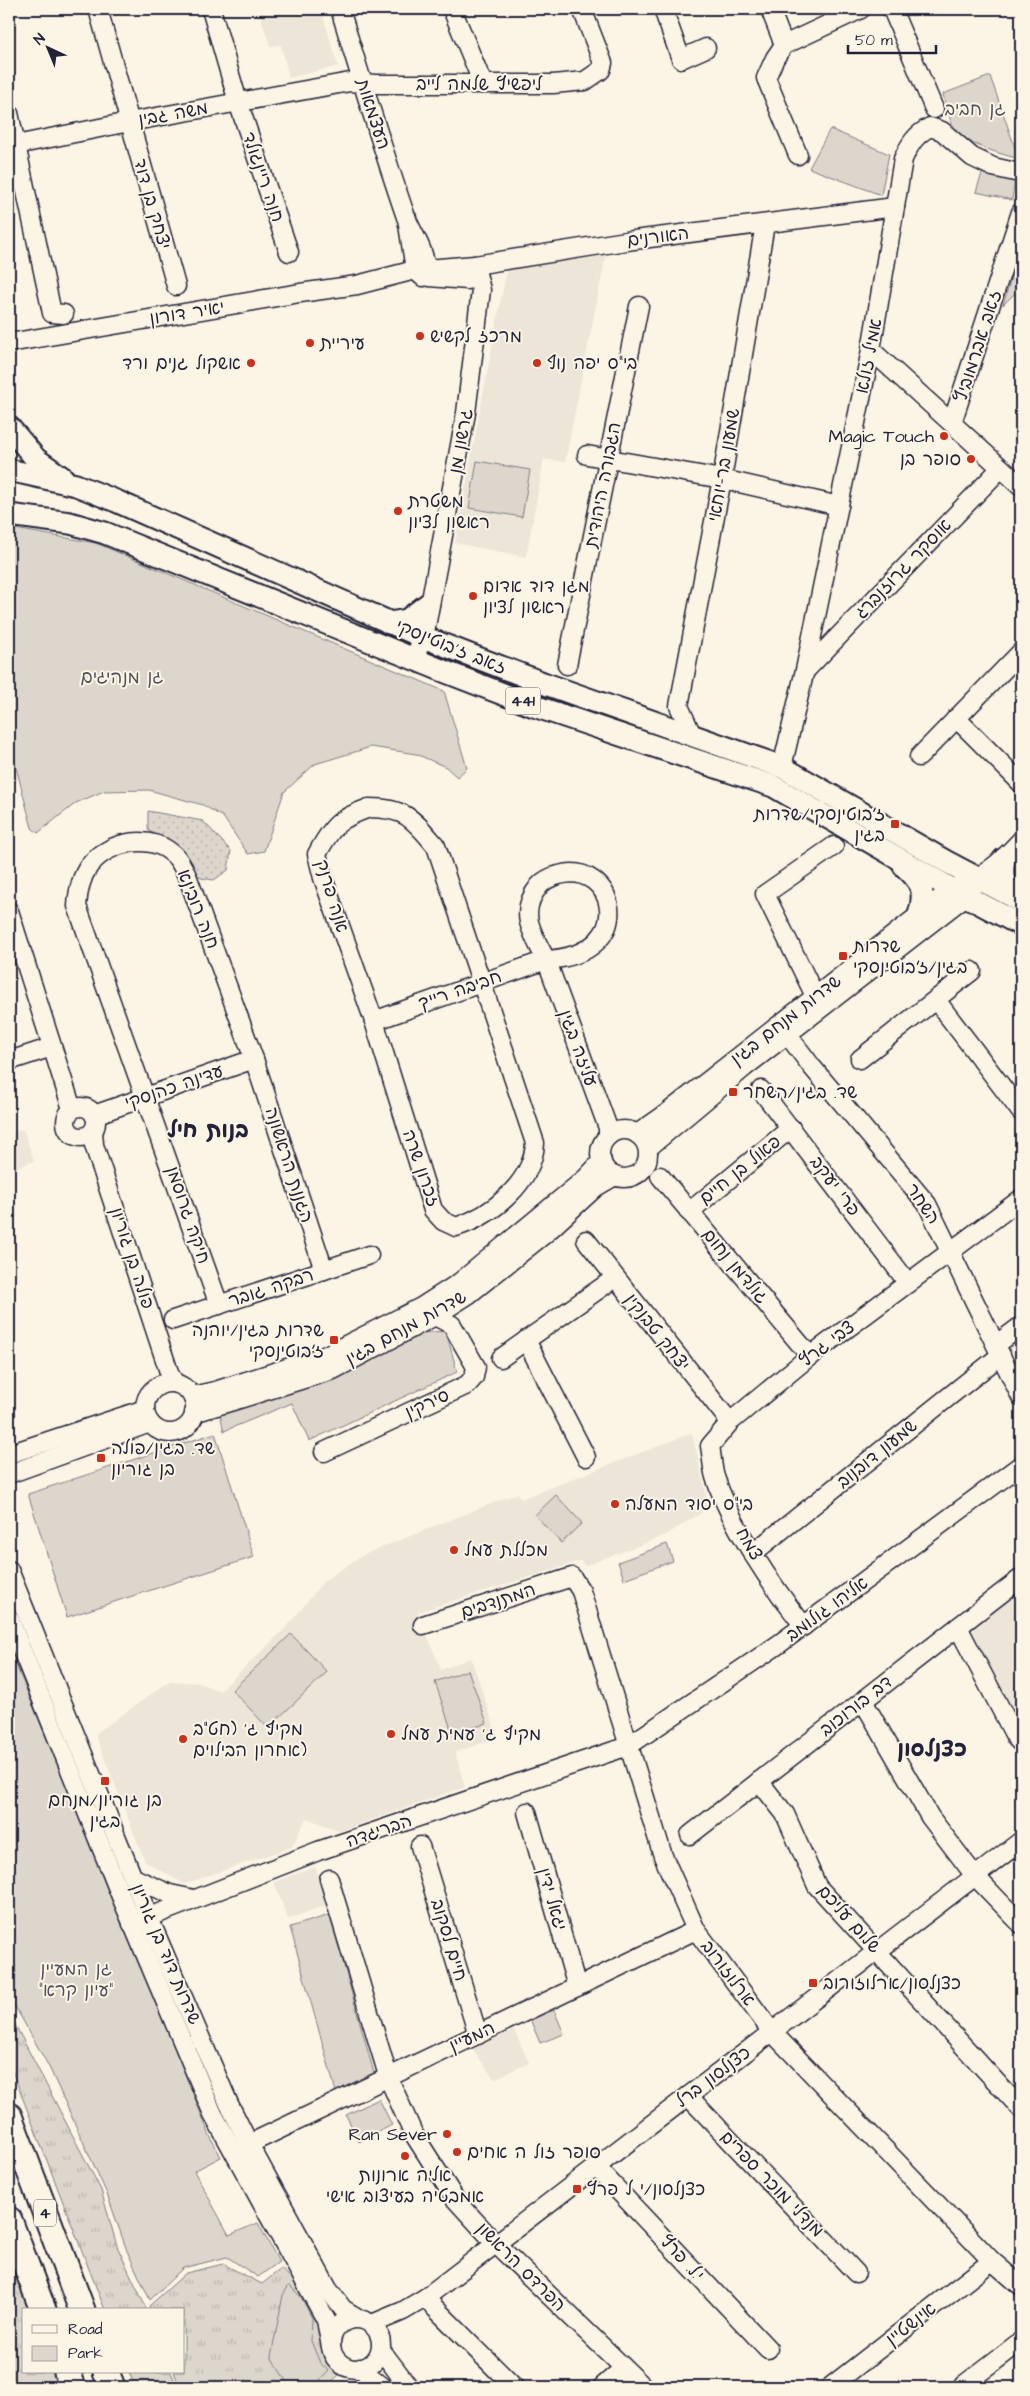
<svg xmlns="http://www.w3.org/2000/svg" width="1030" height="2396" viewBox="0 0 1030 2396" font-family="'Architects Daughter','Playpen Sans Hebrew',sans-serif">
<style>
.built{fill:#ece5d8}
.grass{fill:url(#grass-tufts);stroke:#7f7c84}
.park{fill:#dcd6cc;stroke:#7f7c84}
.garden{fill:url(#garden-dots);stroke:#7f7c84}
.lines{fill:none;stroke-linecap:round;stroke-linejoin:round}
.minor-casing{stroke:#22223b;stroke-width:21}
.major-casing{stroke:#22223b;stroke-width:25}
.highway-casing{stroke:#22223b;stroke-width:29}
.minor{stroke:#fcf5e5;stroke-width:18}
.major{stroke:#fcf5e5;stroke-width:21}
.highway{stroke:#fcf5e5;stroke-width:25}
.poi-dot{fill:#c8321e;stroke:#fcf5e5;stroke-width:2}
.labels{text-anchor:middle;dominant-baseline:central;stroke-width:4;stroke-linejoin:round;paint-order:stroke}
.shield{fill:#fcf5e5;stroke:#63616e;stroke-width:1}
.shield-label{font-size:16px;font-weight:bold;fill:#22223b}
.street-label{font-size:18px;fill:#22223b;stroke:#fcf5e5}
.park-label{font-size:18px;fill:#504f5f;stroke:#fcf5e5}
.poi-label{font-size:18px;fill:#22223b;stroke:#fcf5e5;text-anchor:start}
.district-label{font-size:22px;font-weight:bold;fill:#22223b;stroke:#fcf5e5}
</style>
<defs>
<pattern id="grass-tufts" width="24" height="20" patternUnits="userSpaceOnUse" patternTransform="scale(1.25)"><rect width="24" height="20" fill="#dcd6cc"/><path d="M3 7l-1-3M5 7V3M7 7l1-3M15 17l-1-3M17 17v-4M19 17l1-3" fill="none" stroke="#bcb7b0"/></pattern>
<pattern id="garden-dots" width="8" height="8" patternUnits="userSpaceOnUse" patternTransform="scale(1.25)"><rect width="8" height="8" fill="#dcd6cc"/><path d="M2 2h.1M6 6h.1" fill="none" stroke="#bcb7b0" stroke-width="1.8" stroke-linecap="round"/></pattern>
</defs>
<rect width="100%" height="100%" fill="#fcf5e5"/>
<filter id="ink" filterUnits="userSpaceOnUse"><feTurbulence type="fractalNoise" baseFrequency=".02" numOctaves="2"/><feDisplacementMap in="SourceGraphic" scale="10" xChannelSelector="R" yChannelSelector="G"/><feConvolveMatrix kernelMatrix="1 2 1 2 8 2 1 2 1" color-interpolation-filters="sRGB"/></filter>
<g filter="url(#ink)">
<g class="built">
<polygon points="258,9 321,9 338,66 289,78 281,45 270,46"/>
<polygon points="606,255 565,462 544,459 526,557 455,543 507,268"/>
<polygon points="23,1129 34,1161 9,1170 9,1134"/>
<polygon points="692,1433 709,1508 666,1535 585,1566 580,1561 418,1612 441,1670 471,1658 498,1738 455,1752 465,1787 340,1831 306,1818 292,1847 184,1884 145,1861 95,1734 170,1681 199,1683 220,1691 286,1628 324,1581 363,1555 518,1493 521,1499"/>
<polygon points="1021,1587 1021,1732 965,1627"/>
<polygon points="315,1867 329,1904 288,1919 274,1882"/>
<polygon points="514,2030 529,2063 494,2079 472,2048"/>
</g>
<g class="grass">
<polygon points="9,2013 101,2190 117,2246 147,2310 105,2310 9,2063"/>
<polygon points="9,2257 29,2310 24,2310 24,2372 52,2372 58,2387 9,2387"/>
<polygon points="223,2264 262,2284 281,2269 306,2291 319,2315 320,2339 328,2358 340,2374 326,2387 282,2387 279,2383 273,2387 180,2387 174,2372 184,2372 184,2310 151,2310 149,2306 186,2273"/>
<polygon points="129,2372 171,2372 177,2387 135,2387"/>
</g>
<g class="park">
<path d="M990,76l29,83c-17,-5 -44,-12 -58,-23 -11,-10 -15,-29 -18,-42z"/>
<polygon points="830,129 889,154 881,195 809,168"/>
<polygon points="983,170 1015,179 1012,200 976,192"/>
<polygon points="1021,243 1021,287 1003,305"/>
<polygon points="477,461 530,470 522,517 469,508"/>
<polygon points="9,528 96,543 444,691 467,768 457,777 446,767 416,754 371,747 315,764 284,792 264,851 248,854 223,817 203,805 149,790 104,791 76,803 38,833 32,828 14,760 9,755"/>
<polygon points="446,1331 457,1372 309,1441 292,1403 224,1431 220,1414 339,1378 417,1333"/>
<polygon points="215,1433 254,1557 67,1617 28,1494"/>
<polygon points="556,1495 582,1523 561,1543 535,1515"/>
<polygon points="667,1544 673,1561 624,1579 618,1562"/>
<polygon points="291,1634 327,1672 268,1728 232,1690"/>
<polygon points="9,1648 143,1970 210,2136 221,2157 194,2171 229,2235 258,2223 279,2262 258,2277 227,2257 183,2268 150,2300 127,2251 107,2194 49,2067 12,2001 9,1991"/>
<polygon points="468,1670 487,1723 453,1735 435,1682"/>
<polygon points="330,1915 374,2073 336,2092 290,1927"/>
<polygon points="554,2010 564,2034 540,2043 530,2019"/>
<polygon points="379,2099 392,2125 359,2142 346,2115"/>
<polygon points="289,2285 301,2297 312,2318 311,2341 320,2363 329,2371 313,2387 290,2387 271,2357 283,2295"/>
</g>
<polygon class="garden" points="148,811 203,821 231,851 228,870 214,880 201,878 174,848 148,830"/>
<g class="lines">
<g class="minor-casing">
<g id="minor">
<polyline points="98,9 176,286"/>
<polyline points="211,9 238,102 289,252"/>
<path d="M340,9c21,69 42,139 66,208 7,19 25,40 17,60l-8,-7 -8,-52"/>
<polyline points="452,9 483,84"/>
<polyline points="663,9 681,59 706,48"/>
<polyline points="770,9 784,45"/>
<polyline points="892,9 934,109"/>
<polyline points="9,113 16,145 129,122 350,82 375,84 553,84 585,81 601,70 603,63 582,9"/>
<polyline points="16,145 52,313 64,314"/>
<polyline points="798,155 766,78 775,58 784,45 861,9"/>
<polyline points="429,277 468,280"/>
<polyline points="9,343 300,293 357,285 415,270 475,265 626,241 895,207"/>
<polyline points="871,350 1021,486"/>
<polyline points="952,423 1021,212"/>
<polyline points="587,455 722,479 839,506"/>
<polyline points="413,659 424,637 466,413 481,290 475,265"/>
<polyline points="567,665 639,306"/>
<polyline points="806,670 1001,468"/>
<polyline points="956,718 1021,783"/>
<polyline points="692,735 679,706 722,479 765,224"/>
<polyline points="919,757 1021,652"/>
<path d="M782,767l23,-97 66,-320 32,-191c7,-15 12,-24 27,-32l12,4 30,26 21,10 22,5 6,-1"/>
<path d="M369,808c37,0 44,11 67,38l99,297c-2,40 -44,73 -79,84l-13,-6 -10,-11 -59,-189 -51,-143 -6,-24c16,-29 21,-35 52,-46z"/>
<polyline points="9,911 72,1109"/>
<polyline points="815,996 765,894 834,846"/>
<polyline points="936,1000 1021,1112"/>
<path d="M374,1021l172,-61c96,-6 68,-101 13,-85 -8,2 -15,5 -20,11 -8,10 -13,23 -10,36 4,16 14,30 20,45l59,161v8"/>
<polyline points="787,1034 812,1067 927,1204 1021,1397"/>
<polyline points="860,1059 972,971"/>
<polyline points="9,1061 52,1047"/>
<polyline points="761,1090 908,1283"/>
<circle cx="81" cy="1122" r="15"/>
<polyline points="94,1115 254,1059"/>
<circle cx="624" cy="1154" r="24"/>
<polyline points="93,1131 94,1145 170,1375 175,1383"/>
<path d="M637,1134l30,-21 285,-224c32,-12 46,-24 69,-49"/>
<polyline points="648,1148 745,1067 966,896 972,887"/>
<polyline points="660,1176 810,1356"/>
<polyline points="689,1212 791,1128"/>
<polyline points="586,1240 730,1422"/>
<path d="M219,1305l-142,-399c1,-14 4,-29 12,-40 20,-26 65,-34 88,-8 5,6 8,14 11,20l66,181 70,211"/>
<polyline points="173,1320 369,1255"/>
<polyline points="526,1340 586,1457"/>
<polyline points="997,1344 1021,1326"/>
<polyline points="501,1358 615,1278"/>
<circle cx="170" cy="1408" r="25"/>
<polyline points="192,1396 215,1391 324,1356 421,1307 460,1282 586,1178 602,1161"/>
<polyline points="194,1413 333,1370 435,1316 468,1295 546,1233 596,1187 615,1176"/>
<polyline points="324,1452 467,1385 474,1377 476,1367 452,1325 435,1316"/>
<polyline points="9,1454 145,1409"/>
<polyline points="9,1474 150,1423"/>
<polyline points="753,1553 1001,1355"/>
<polyline points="9,1570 149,1918 229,2104 249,2144 328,2289 343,2309 358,2318"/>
<polyline points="9,1618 122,1899 213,2114 326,2320 331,2347"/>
<polyline points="423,1625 572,1577 581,1591 663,1856 696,1930 772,2032 992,2261 1021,2286"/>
<path d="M804,1626c-32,-40 -73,-100 -89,-149 -3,-10 -3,-21 -5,-31l20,-24 80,-66 211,-157"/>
<polyline points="958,1627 1016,1738 1021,1743"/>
<polyline points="863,1701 930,1817 975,1876 1021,1924"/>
<polyline points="759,1781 785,1814 817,1886 1021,2109"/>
<polyline points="527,1812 577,1987"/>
<polyline points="690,1835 1021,1578"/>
<polyline points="420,1846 478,2035"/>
<polyline points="134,1878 170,1894 194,1899"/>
<polyline points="329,1879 389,2079 413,2133 455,2199 496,2244 644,2387"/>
<polyline points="132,1924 318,1851 628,1746 779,1644 1021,1465"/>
<polyline points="688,2096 856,2273"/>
<polyline points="249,2144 696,1930"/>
<polyline points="596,2167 768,2349"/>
<polyline points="425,2298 514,2387"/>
<circle cx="356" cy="2344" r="25"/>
<polyline points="372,2324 403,2311 425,2298 1021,1841"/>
<polyline points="381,2350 409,2387"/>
<polyline points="360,2368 383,2387"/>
<polyline points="602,2387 624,2368"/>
<polyline points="830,2387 992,2261"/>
<polyline points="961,2387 1021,2341"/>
</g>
</g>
<g class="major-casing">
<g id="major">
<polyline points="9,427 36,459 63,478"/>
<polyline points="9,470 76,485 116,501 418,635 543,683 782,767 947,862 1021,901"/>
<polyline points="9,515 70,523 105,533 446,672 534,706 773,786 952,889 1021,925"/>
<polyline points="389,623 407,620 428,604"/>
<path d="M1004,859c-3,21 -1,24 13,40"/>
<path d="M904,866c18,16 22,25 15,49"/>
</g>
</g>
<g class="highway-casing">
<g id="highway">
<polyline points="9,2116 82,2310"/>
<polyline points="9,2220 43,2310"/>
<polyline points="67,2372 73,2387"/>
<polyline points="106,2372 112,2387"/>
</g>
</g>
<use href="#minor" class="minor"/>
<use href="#major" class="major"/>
<use href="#highway" class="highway"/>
</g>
</g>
<g class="poi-dot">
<circle cx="420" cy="336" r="5"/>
<circle cx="310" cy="343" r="5"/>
<circle cx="251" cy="363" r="5"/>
<circle cx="537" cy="363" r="5"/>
<circle cx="944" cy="436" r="5"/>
<circle cx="971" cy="459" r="5"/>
<circle cx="398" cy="511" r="5"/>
<circle cx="473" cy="596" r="5"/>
<rect x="890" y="819" width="10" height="10" rx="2.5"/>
<rect x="838" y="951" width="10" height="10" rx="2.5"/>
<rect x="728" y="1087" width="10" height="10" rx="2.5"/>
<rect x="329" y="1335" width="10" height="10" rx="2.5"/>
<rect x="96" y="1453" width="10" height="10" rx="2.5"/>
<circle cx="615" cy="1504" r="5"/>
<circle cx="454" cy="1550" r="5"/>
<circle cx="391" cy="1734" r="5"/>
<circle cx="183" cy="1739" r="5"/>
<rect x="100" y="1776" width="10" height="10" rx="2.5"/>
<rect x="808" y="1978" width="10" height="10" rx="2.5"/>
<circle cx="447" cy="2134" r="5"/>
<circle cx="457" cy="2152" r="5"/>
<circle cx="405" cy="2156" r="5"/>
<rect x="572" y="2184" width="10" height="10" rx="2.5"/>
</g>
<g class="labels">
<g class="shield">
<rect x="505.5" y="687.5" width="35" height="27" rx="4"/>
<rect x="34" y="2199.5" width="22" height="27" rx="4"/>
</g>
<g class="shield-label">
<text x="523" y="701">441</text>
<text x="45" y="2213">4</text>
</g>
<g class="street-label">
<text x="479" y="84">ליפשיץ שלמה לייב</text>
<text transform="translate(173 114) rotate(-10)">משה גבין</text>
<text transform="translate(373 114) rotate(72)">העצמאות</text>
<text transform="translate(263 177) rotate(71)">חנה ריינגולד</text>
<text transform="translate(152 204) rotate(74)">יצחק בן דוד</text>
<text transform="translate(658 237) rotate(-7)">האורנים</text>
<text transform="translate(187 313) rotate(-9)">יאיר דורון</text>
<text transform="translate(978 346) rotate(-72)">זאב אברמוביץ</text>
<text transform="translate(869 356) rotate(-79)">אמיל זולא</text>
<text transform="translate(461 441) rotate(-80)">גרשון מן</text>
<text transform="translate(724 465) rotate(-80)">שמעון בר-יוחאי</text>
<text transform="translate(603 485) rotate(-79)">הגבורה היהודית</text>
<text transform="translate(903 569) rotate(-46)">אוסקר גרוזנברג</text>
<text transform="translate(451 647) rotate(22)">זאב ז'בוטינסקי</text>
<text transform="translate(332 896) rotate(73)">אנה פרנק</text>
<text transform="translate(198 909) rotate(68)">חנה רובינא</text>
<text transform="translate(460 990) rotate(-19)">חביבה רייך</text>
<text transform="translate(786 1020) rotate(-38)">שדרות מנחם בגין</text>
<text transform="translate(578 1048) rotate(70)">עליזה בגין</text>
<text transform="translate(174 1087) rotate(-19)">עדינה כהנסקי</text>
<text transform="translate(289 1165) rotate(72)">הגננת הראשונה</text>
<text transform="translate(421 1168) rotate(71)">זכרון שרה</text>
<text transform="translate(740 1170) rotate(-39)">פאול בן חיים</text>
<text transform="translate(835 1186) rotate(53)">פרי יעקב</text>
<text transform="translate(923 1204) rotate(55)">השחר</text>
<text transform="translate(188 1215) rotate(71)">חיקה גרוסמן</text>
<text transform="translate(132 1258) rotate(72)">פולה בן גוריון</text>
<text transform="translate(735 1266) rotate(50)">גולדמן נחום</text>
<text transform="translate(271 1288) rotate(-18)">רבקה גובר</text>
<text transform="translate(406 1328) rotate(-29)">שדרות מנחם בגין</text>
<text transform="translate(657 1332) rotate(52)">יצחק טבנקין</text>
<text transform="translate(827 1344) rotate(-37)">צבי גרץ</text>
<text transform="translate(427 1404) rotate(-25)">סירקין</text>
<text transform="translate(877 1454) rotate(-39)">שמעון דובנוב</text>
<text transform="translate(749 1544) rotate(60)">צמח</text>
<text transform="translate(498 1601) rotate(-18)">המתנדבים</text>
<text transform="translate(827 1609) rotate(-36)">אליהו גולומב</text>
<text transform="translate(856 1706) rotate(-38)">דב בורוכוב</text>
<text transform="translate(379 1831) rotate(-19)">הבריגדה</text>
<text transform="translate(552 1899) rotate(74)">יגאל ידין</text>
<text transform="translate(849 1919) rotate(48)">שלום עליכם</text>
<text transform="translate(449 1940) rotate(73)">חיים לסקוב</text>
<text transform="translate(166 1954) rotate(67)">שדרות דוד בן גוריון</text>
<text transform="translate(728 1973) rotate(53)">ארלוזורוב</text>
<text transform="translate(472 2037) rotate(-25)">המעיין</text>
<text transform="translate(713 2077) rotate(-37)">כצנלסון ברל</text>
<text transform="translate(772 2184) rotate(46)">מנדלי מוכר ספרים</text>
<text transform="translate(682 2258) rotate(47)">י.ל. פרץ</text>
<text transform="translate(521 2267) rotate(45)">הפרדס הראשון</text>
<text transform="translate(911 2324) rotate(-38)">אינשטיין</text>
</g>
<g class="park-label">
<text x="975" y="109">גן חביב</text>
<text x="122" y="677">גן מנהיגים</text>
<text x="76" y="1969">גן המעיין<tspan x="76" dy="21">"עיון קרא"</tspan></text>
</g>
<g class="poi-label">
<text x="430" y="336">מרכז לקשיש</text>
<text x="320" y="343">עיריית</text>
<text x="241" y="363" text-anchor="end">אשקול גנים ורד</text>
<text x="547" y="363">בי"ס יפה נוף</text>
<text x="934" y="436" text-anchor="end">Magic Touch</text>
<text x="961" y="459" text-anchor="end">סופר בן</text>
<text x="408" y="501">משטרת<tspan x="408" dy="21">ראשון לציון</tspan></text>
<text x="483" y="586">מגן דוד אדום<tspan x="483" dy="21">ראשון לציון</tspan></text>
<text x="885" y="814" text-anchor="end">ז׳בוטינסקי/שדרות<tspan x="885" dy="21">בגין</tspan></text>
<text x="853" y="946">שדרות<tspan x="853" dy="21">בגין/ז׳בוטינסקי</tspan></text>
<text x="743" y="1092">שד. בגין/השחר</text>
<text x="324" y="1330" text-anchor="end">שדרות בגין/יוהנה<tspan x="324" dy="21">ז׳בוטינסקי</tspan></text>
<text x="111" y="1448">שד. בגין/פולה<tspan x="111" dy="21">בן גוריון</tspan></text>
<text x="625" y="1504">בי"ס יסוד המעלה</text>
<text x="464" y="1550">מכללת עמל</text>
<text x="193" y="1729">מקיף ג' (חט"ב<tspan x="193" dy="21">אחרון הבילוים)</tspan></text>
<text x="401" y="1734">מקיף ג' עמית עמל</text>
<text x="105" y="1800" text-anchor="middle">בן גוריון/מנחם<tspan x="105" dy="21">בגין</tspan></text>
<text x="823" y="1983">כצנלסון/ארלוזורוב</text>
<text x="437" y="2134" text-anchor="end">Ran Sever</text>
<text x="467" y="2152">סופר זול ה אחים</text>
<text x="405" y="2175" text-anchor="middle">אליה ארונות<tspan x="405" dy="21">אמבטיה בעיצוב אישי</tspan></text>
<text x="587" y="2189">כצנלסון/י ל פרץ</text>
</g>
<g class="district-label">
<text x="208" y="1130">בנות חיל</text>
<text x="932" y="1749">כצנלסון</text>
</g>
</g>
<rect width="1030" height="2396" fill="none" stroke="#fcf5e5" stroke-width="30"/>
<rect x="15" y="15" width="1000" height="2366" fill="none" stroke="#22223b" stroke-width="2" filter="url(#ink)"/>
<rect x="22" y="2308" width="162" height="65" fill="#fcf5e5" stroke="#a5a1a1"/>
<rect x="32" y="2325" width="25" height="8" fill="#fcf5e5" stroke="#a5a1a1"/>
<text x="68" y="2334" font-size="15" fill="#22223b">Road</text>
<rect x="32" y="2346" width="25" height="15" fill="#dcd6cc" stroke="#a5a1a1"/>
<text x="68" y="2358" font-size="15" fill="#22223b">Park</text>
<g transform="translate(48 48) rotate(316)" stroke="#fcf5e5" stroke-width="4" paint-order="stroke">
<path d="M0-4L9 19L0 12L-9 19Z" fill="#22223b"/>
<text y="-8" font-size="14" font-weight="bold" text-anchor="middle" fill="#22223b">N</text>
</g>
<path d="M848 45v8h88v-8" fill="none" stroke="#22223b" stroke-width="2.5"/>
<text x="855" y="45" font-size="15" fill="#22223b" stroke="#fcf5e5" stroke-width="4" paint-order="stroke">50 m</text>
</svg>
